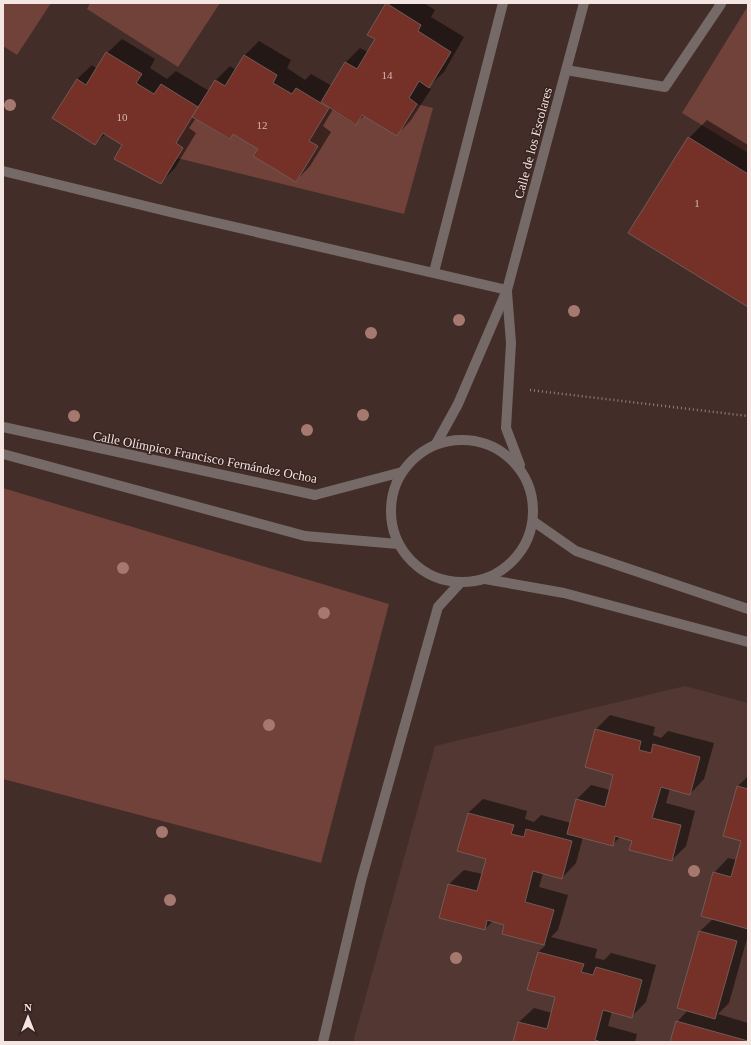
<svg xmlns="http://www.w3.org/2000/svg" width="751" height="1045" viewBox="0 0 751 1045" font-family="Georgia,serif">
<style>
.built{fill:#523732}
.green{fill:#71423a}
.shadow{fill:#0007}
.building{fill:#753127;stroke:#725a56}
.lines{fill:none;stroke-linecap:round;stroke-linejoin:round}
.path{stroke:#94827f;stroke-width:2.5;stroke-dasharray:1 3;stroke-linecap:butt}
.minor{stroke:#756a68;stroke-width:10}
.tree{fill:#a67970}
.labels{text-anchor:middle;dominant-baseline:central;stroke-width:3;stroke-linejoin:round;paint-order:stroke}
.number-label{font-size:11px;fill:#d4b8b4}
.street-label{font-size:13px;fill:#f4e5e3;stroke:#37231f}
</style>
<rect width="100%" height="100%" fill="#422d29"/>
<polygon class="built" points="685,686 748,703 748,1042 353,1042 435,746"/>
<g class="green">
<polygon points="3,3 51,3 17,55 3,46"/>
<polygon points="90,3 220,3 178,67 87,9"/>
<polygon points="748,6 748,153 682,113"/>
<polygon points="417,104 433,108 404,214 177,158 183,148 176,143 192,117 229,139 233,134 258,149 254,156 296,182 318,146 309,141 329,108 355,125 362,115 397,136"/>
<polygon points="3,488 389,604 321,863 3,779"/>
</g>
<g class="shadow">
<polygon points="387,3 424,3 435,10 431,17 464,37 444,72 428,87 431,89 411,120 397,135 365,115 355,124 333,109 323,126 331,132 310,166 296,181 259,148 234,133 229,138 196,118 189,128 196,133 175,168 161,182 124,145 105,134 95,144 77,79 92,65 97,69 107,53 122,39 155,59 150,68 167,79 176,71 209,91 216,80 230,66 236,70 245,55 259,41 291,60 287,68 305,80 311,74 332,86 346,62 360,48 368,52 376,39 368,34"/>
<polygon points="707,120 748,145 748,306 629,233 689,138"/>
<polygon points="610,715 655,727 653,735 661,738 668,731 714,743 704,779 690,794 670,788 666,803 695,811 686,846 672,860 633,840 620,837 612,845 583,837 576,863 562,878 543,873 539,887 568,895 558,930 551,937 597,949 595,958 604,960 611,953 656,965 646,1002 632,1016 612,1011 608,1026 637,1034 635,1042 514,1042 519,1022 534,1008 552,1013 557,997 538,952 546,945 503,933 505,924 493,921 485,929 441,917 449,884 464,870 483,874 487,858 468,813 483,799 527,811 525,819 534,822 541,815 571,823 577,799 591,785 610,790 614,774 596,729"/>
<polygon points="748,776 748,935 729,1003 718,1014 748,1023 748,1042 671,1042 677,1022 688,1010 700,931 713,919 714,873 728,858 737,860 743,840 738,786"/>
</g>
<g class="building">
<polygon points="386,3 421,25 418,31 451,52 429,88 419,81 409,98 417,104 397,136 362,115 356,125 321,102 345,62 357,69 375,39 367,35"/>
<polygon points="106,52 142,74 136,83 154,94 161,84 198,107 176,143 183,148 161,184 114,159 122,145 103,133 95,145 52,118 77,79 86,85"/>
<polygon points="244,55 277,75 273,83 292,94 296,88 329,108 309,141 318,146 296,182 253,156 258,149 233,134 230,139 192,117 215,80 225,86"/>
<polygon points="688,137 748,174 748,307 628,233"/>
<polygon points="595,729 641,741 639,750 651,753 653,744 700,757 690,795 661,787 652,818 681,825 672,861 629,850 632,841 615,836 613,846 567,834 576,799 605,807 613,775 585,767"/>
<polygon points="737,786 748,789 748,929 701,916 713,872 731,877 741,841 723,836"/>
<polygon points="468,813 514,825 511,834 524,837 526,829 572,841 562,879 533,871 525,902 554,910 544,945 502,934 504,925 487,920 485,930 439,918 448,884 477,891 486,859 457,851"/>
<polygon points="699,931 737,941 715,1019 677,1008"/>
<polygon points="538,952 584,964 581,972 593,975 596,967 642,980 632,1018 603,1010 595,1040 601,1042 513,1042 518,1022 547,1029 555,997 527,990"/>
<polygon points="676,1021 748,1041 748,1042 670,1042"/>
</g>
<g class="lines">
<polyline class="path" points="530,390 748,416"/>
<g class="minor">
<polyline points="566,70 665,87 721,4 719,3"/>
<polyline points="3,171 174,213 507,290"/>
<polyline points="434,272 503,3"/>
<polyline points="507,292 511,343 506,428 520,465"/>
<polyline points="3,427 315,495 402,472"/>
<circle cx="462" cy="511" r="71"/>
<polyline points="436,444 458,404 507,290 584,3"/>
<polyline points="3,454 305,536 398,544"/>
<polyline points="533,521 576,551 748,609"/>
<polyline points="485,579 564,593 748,642"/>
<polyline points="323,1042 361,881 438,607 460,583"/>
</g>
</g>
<g class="tree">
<circle cx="10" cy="105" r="6"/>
<circle cx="574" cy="311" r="6"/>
<circle cx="459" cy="320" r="6"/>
<circle cx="371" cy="333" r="6"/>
<circle cx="363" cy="415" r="6"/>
<circle cx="74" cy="416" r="6"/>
<circle cx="307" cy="430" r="6"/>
<circle cx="123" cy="568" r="6"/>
<circle cx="324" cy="613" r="6"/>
<circle cx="269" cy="725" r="6"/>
<circle cx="162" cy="832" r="6"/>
<circle cx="694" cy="871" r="6"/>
<circle cx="170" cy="900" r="6"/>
<circle cx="456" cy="958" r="6"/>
</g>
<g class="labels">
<g class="number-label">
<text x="387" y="75">14</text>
<text x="122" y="117">10</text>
<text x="262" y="125">12</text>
<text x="697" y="203">1</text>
</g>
<g class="street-label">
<text transform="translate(533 143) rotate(-75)">Calle de los Escolares</text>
<text transform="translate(205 457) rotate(11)">Calle Olímpico Francisco Fernández Ochoa</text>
</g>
</g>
<rect width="751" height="1045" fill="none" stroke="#f4e5e3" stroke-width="8"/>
<g transform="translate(28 1017)" stroke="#37231f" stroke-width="3" paint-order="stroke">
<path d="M0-3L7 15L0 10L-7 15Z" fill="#f4e5e3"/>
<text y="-6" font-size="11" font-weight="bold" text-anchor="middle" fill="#f4e5e3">N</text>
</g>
</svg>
